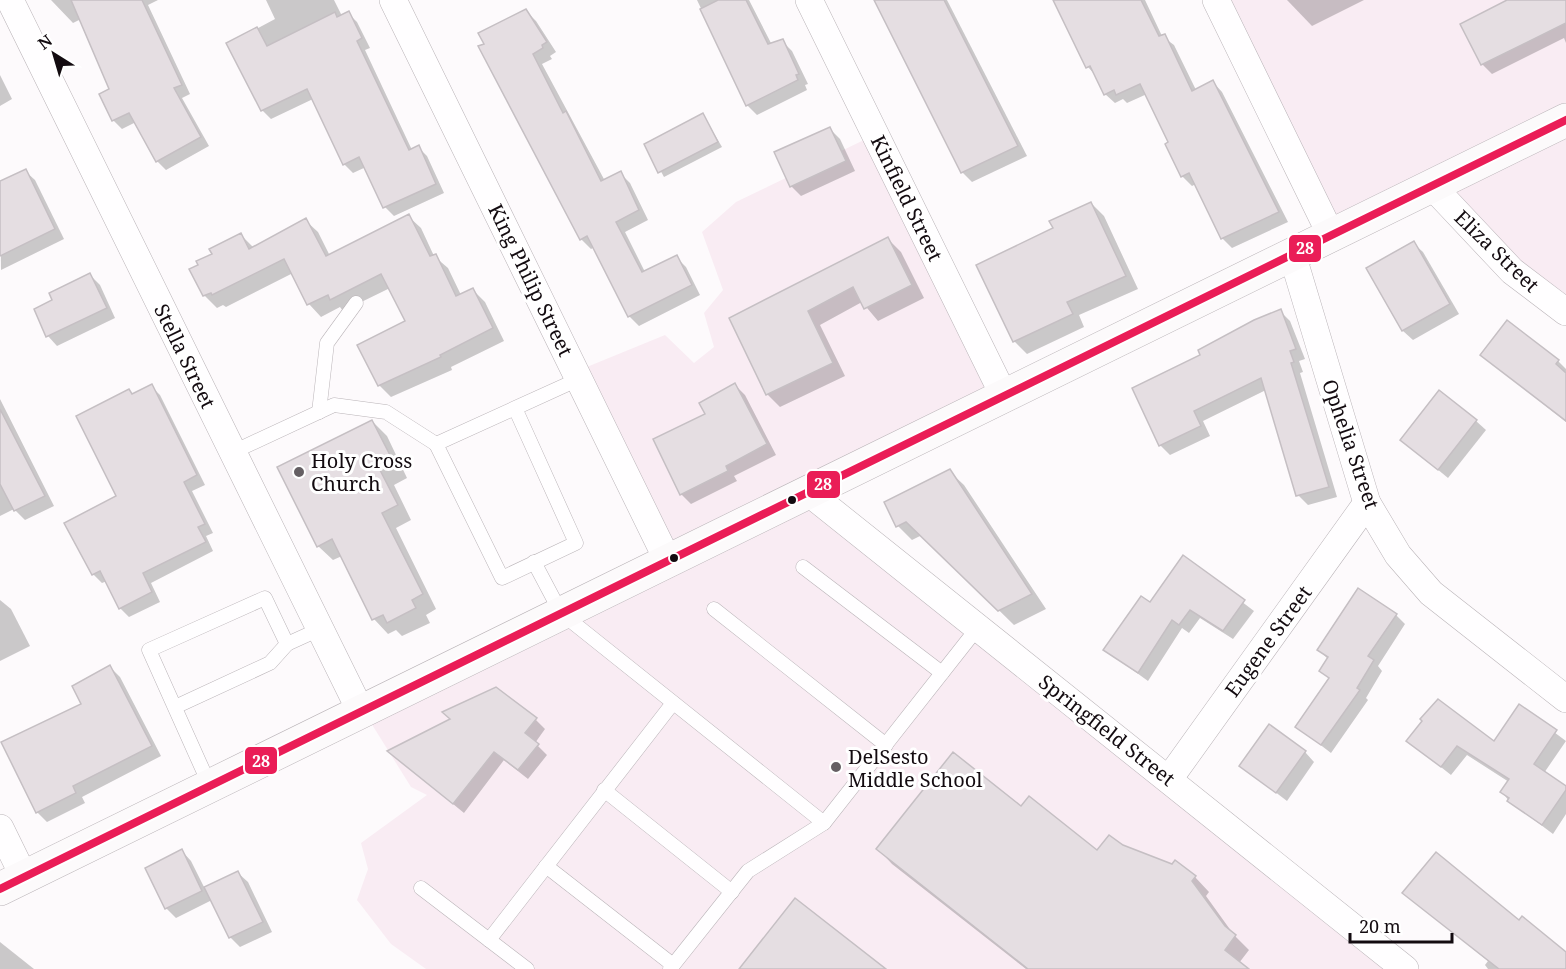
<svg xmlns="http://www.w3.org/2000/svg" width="1566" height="969" viewBox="0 0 1566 969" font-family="'Noto Serif',serif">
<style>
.built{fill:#f9ecf3}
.shadow{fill:#0003}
.building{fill:#e5dee2;stroke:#c5bfc3;stroke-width:1.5}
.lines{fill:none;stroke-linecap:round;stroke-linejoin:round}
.service-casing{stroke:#bab4b8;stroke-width:15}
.minor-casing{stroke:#bab4b8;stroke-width:28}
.secondary-casing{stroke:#bab4b8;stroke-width:34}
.service{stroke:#fffeff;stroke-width:14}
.minor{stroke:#fffeff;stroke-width:27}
.secondary{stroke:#fcfafb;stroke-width:33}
.bus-1-casing{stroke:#fff;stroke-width:12}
.bus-1{stroke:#ea1d57;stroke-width:8}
.poi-dot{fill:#655f63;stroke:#fff;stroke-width:2}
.bus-dot{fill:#130b10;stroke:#fff;stroke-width:2}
.labels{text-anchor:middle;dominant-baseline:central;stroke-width:6;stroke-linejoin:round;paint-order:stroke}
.street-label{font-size:20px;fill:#130b10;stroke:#fff}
.poi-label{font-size:20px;fill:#130b10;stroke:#fff;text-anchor:start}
.line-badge{stroke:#fff;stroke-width:2}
.badge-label{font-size:16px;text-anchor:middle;font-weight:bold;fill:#fff}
</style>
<rect width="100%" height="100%" fill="#fdfafc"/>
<g class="built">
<polygon points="1222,0 1566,0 1566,310 1439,200 1342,233"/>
<polygon points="868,138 1004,399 851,486 829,503 1418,969 426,969 391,944 357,900 368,869 361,843 427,795 411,787 371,723 671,573 577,371 665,335 694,363 714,347 704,313 723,290 702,232 736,202"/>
</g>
<g class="shadow">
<polygon points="51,0 158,0 148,5 190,94 182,98 209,146 166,170 157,161 136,122 122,129 113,120 111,90 81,19 73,23"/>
<polygon points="266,0 334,0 342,16 348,13 357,22 370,48 365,50 412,150 418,147 427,156 444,193 394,216 385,207 366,167 353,173 344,164 313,99 271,119 262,110 228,44 275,19"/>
<polygon points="697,0 749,0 772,45 782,41 792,51 808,84 805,85 807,90 757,115 747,105"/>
<polygon points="876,0 947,0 1027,156 972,182 962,172"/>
<polygon points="1055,0 1145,0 1162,36 1174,45 1196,90 1213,82 1222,92 1288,222 1232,248 1222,238 1196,184 1192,186 1182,176 1170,143 1147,94 1127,103 1123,99 1115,103 1105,94 1096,76 1088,67"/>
<polygon points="1287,0 1364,0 1312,26"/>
<polygon points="1511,0 1566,0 1566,43 1564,38 1492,74 1483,65 1462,24"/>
<polygon points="526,11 536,21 556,52 550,56 552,59 542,64 605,181 620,173 630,183 648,220 625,232 645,272 676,257 686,267 700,295 639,326 629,316 595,247 591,249 581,239 481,47"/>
<polygon points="0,75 12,99 0,106"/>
<polygon points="703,115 722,147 664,177 646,144"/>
<polygon points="830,129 840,139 855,171 801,196 791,186"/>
<polygon points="25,171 35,180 64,239 1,270 0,183"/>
<polygon points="1091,203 1104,216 1138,289 1079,315 1084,327 1027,354 1014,341 978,266 1055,229"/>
<polygon points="408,216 421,228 434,256 448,268 461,295 473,290 485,302 504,341 451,367 452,370 391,397 379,385 407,322 390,288 343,311 340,307 321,317 309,304 293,273 226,307 223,305 217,308 204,295 214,254 241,235 254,248 305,220 318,232 330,256"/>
<polygon points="888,239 901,252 924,298 878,321 862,302 820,325 845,376 780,407 767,394 731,319"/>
<polygon points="1413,243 1423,252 1459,314 1413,340 1403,331 1368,269"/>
<polygon points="90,275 100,285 115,318 57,346 48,336 54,301"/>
<polygon points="1280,311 1290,321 1305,359 1299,361 1303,372 1300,373 1337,497 1308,505 1298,495 1266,390 1203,421 1210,436 1170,455 1160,445 1203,356"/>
<polygon points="1482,355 1558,361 1566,369 1566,422"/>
<polygon points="735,385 745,395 776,455 734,476 737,481 691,504 681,494 707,414"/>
<polygon points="151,386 160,395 205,485 192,491 213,533 206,536 213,551 151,583 160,602 129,617 120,608 107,581 102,583 93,574 118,496 129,391 133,395"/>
<polygon points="0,399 54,506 25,520 14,509 0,516"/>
<polygon points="372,421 387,436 407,478 394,485 411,520 396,528 436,609 426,615 430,623 402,636 396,630 388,634 374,619 342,556 333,560 318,546"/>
<polygon points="1476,421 1486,430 1448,478 1402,440"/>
<polygon points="949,471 964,485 1046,609 1014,625 922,535 912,540 898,526"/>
<polygon points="1183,557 1254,611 1233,639 1200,618 1189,633 1182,628 1148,681 1105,650 1150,604"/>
<polygon points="0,600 11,609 30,646 0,661"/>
<polygon points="1396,615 1405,624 1378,666 1382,671 1366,698 1368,700 1331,753 1297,727 1330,679 1321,671 1328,659 1319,650"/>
<polygon points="110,667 120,677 161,756 82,797 85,803 47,822 37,812 83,705"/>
<polygon points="1519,706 1566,741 1544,773 1566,788 1566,814 1553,834 1509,801 1502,792 1509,782 1467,755 1451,775 1408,741 1494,743"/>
<polygon points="536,720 545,729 535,743 547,755 528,779 504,760 464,813 390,752"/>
<polygon points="1305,752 1314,762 1287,801 1241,766"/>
<polygon points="1021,808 1097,852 1122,847 1195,877 1209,892 1206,896 1234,935 1249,950 1239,963 1247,969 1026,969 892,864 878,849"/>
<polygon points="182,851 191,861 205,889 238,873 248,882 272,932 240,947 230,937 212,900 176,918 166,908"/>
<polygon points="1404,893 1520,922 1566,954 1566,969 1488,969 1485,965 1488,961"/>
<polygon points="0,942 34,969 0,969"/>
</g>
<g class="building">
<polygon points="71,0 142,0 182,85 174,88 201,137 156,162 129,113 112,121 99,94 109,89"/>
<polygon points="718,0 746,0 768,44 783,39 799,74 796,75 798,80 746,106 700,9"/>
<polygon points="874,0 944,0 1018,146 961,173"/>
<polygon points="1053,0 1141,0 1159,36 1165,34 1192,91 1213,80 1279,212 1221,239 1189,173 1181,177 1165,144 1168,142 1140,84 1116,95 1114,90 1104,95 1090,66 1086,68"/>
<polygon points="1507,0 1566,0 1566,23 1481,65 1460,24"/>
<polygon points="526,9 547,42 542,45 543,48 533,54 563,113 566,111 601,181 621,171 639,210 616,222 642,272 677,255 692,285 628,317 587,236 580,240 478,46 484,44 478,33"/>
<polygon points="349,11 362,38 357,41 409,150 419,145 436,184 383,208 359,157 343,165 307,89 261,111 226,43 257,27 267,46 335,12 337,17"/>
<polygon points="703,113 718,142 658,173 644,144"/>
<polygon points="830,127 846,161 790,187 774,152"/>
<polygon points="26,169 55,229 0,256 0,181"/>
<polygon points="1091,202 1126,276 1067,302 1073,314 1013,342 976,265 1053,228 1049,221"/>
<polygon points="409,214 430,256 436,254 456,296 473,288 493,328 440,355 441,357 378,386 357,345 405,321 381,274 330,300 328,295 307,305 284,259 212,295 211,293 203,296 189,269 198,265 196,261 212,254 209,249 241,233 249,249 306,218 326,256"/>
<polygon points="888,237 912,285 864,309 853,287 808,311 833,363 766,395 729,318"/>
<polygon points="1414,241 1450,304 1402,331 1366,268"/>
<polygon points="90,273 107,308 46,337 34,309 52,300 49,293"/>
<polygon points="1281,309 1296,349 1290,351 1294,362 1291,363 1329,487 1296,496 1261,378 1194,411 1201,426 1159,446 1132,388 1200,355 1198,350 1254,320"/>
<polygon points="1507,320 1559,360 1556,364 1566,373 1566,421 1480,355"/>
<polygon points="735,383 767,444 726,466 728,471 680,495 653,439 705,414 699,403"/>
<polygon points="152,384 197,475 184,482 205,524 198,527 206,542 143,573 152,592 119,609 100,571 92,575 64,523 116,496 76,416 129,389 132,394"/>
<polygon points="1439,390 1477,420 1438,470 1400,440"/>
<polygon points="0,409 45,496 14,511 0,484"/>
<polygon points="372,420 394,463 380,470 398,505 382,513 423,594 412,600 416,608 387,623 383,615 372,620 332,539 317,547 277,467"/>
<polygon points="950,469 1032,594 998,611 906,522 896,527 884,502"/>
<polygon points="1183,555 1245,600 1223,631 1190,610 1179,625 1172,620 1138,673 1103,650 1141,596 1150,602"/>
<polygon points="1358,588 1397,614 1368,656 1374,660 1357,688 1360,690 1321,745 1295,727 1329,678 1319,671 1328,657 1317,650"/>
<polygon points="110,665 152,746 73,786 76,793 36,813 1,742 81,704 72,686"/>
<polygon points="496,687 537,718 525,733 539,744 518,770 494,752 453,804 387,751 450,719 442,712"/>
<polygon points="1438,699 1494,741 1519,704 1557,730 1534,764 1566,786 1566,790 1542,825 1507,801 1509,798 1500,792 1509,779 1457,746 1441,767 1406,741 1422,721 1420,719"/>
<polygon points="1269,724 1306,751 1276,793 1239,766"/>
<polygon points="953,752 1021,806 1029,796 1097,850 1109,835 1123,845 1172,864 1175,860 1196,876 1192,881 1225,926 1236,935 1225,950 1249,969 1028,969 876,849"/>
<polygon points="182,849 202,891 165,909 145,868"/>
<polygon points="1436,852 1519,920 1522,916 1566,952 1566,969 1499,969 1402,893"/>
<polygon points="238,871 263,922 229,938 204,887"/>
<polygon points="795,898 886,969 739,969"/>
</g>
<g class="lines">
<g class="service-casing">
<g id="service">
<polyline points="515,408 576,543 502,578 436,444 579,379"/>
<polyline points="319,412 327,343 356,303"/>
<polyline points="233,452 334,405 386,412 436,444"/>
<polyline points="534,562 561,613 824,823 979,626"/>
<polyline points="803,567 942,673"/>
<polyline points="714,609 886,745"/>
<polyline points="287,644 320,629"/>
<polyline points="175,707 270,663 287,644 265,598 149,650 210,786"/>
<polyline points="604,790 732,892"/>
<polyline points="546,866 673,965"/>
<polyline points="421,888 527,969"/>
<polyline points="489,940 673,703"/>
<polyline points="670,969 748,871 824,823"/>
</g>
</g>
<g class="minor-casing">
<g id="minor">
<polyline points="10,0 361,712"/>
<polyline points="393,0 668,561"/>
<polyline points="809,0 1004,396"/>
<polyline points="1216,0 1331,235"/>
<polyline points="1432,186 1512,271 1566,312"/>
<polyline points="1292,254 1367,503 1398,555 1431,593 1566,699"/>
<polyline points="808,492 1405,969"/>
<polyline points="1169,779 1367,503"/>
<polyline points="0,828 24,877"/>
</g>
</g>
<g class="secondary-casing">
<polyline id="secondary" points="0,889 1566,120"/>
</g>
<use href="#service" class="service"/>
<use href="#minor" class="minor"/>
<use href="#secondary" class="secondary"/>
<g class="bus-1-casing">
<polyline id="bus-1" points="0,889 1566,120"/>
</g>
<use href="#bus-1" class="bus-1"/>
</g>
<g class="poi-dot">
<circle cx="299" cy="472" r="6"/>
<circle cx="836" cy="767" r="6"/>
</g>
<g class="bus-dot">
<circle cx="792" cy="500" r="5"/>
<circle cx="674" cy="558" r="5"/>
</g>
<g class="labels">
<g class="street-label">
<text transform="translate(907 198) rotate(64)">Kinfield Street</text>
<text transform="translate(1497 251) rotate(44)">Eliza Street</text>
<text transform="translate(531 280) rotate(64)">King Philip Street</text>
<text transform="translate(185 356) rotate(64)">Stella Street</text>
<text transform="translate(1351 444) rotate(71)">Ophelia Street</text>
<text transform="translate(1268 641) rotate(-54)">Eugene Street</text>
<text transform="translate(1107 730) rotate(38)">Springfield Street</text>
</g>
<g class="poi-label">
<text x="311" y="460">Holy Cross<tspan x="311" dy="23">Church</tspan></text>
<text x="848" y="756">DelSesto<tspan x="848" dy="23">Middle School</tspan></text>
</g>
</g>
<g class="line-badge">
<rect x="1288" y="234" width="34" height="29" rx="6" fill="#ea1d57"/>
<rect x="806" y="470" width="35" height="29" rx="6" fill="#ea1d57"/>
<rect x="244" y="746" width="34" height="29" rx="6" fill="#ea1d57"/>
</g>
<g class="badge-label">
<text x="1305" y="254">28</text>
<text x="823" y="490">28</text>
<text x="261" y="767">28</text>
</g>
<g transform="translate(54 54) rotate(323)" stroke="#ffffff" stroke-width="4.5" paint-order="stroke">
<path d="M0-4.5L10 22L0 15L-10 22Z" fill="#130b10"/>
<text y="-9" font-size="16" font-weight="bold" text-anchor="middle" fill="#130b10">N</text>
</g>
<path d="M1350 933v9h102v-9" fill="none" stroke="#130b10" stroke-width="3"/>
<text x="1359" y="933" font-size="18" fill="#130b10" stroke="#ffffff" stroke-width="4.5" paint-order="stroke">20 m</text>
</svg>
